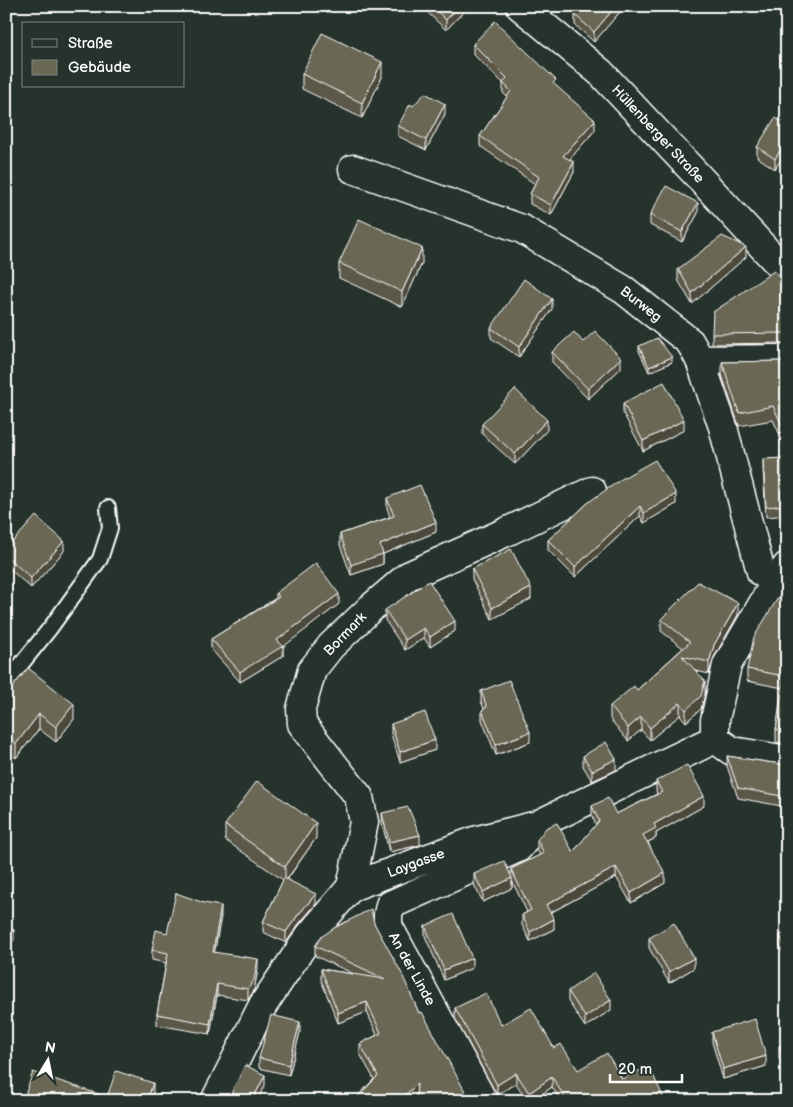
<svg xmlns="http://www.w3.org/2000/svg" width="793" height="1107" viewBox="0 0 793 1107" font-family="'Balsamiq Sans',sans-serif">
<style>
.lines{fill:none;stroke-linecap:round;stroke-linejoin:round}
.lane-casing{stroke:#fff;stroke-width:18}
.street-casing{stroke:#fff;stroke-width:31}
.secondary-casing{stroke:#fff;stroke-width:31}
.lane{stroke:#26332d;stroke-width:14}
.street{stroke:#26332d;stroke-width:28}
.secondary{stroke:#26332d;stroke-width:28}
.wall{fill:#5c5948;stroke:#fff}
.shaded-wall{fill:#4b493b;stroke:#fff}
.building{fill:#6b6854;stroke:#fff}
.labels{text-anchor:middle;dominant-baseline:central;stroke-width:4;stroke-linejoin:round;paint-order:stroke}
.street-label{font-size:14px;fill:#fff;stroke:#26332d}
</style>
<rect width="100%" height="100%" fill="#26332d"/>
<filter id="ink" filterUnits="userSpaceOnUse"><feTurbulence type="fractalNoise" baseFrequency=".02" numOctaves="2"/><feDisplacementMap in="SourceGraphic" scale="10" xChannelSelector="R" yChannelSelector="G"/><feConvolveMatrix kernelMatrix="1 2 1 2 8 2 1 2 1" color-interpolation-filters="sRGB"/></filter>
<g filter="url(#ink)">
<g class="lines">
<g class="lane-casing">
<polyline id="lane" points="6,683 51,627 100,559 110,528 108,508"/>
</g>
<g class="street-casing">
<g id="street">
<polyline points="353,169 522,229 624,290 690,342 700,360 723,427 761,572 776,581"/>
<polyline points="700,360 787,359"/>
<polyline points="351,887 364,822 359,797 302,724 301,709 312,670 331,646 372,607 408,576 506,532 592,491"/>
<polyline points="215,1101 263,1005 310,935 351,887 474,841 537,825 715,739"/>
<polyline points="483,1101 388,926 388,915 390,905 518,848 533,830"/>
</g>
</g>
<g class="secondary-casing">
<g id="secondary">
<polyline points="520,6 601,73 697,175 787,273"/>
<polyline points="787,566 776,581 727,665 715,720 715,739 732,751 787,760"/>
</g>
</g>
<use href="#lane" class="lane"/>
<use href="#street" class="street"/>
<use href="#secondary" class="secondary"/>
</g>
<g class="wall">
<polygon points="425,6 468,6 468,7 446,30 425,10"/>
<polygon points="583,6 625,6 594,42 575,25 575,15"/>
<polygon points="473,44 556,86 595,130 569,160 574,172 551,215 530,204 530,194 535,184 480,146 480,136 507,97 503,93 503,83 473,54"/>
<polygon points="302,74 382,77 362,118 302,89"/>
<polygon points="413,106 445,114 426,150 398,136 398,126"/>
<polygon points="787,123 787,161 781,159 775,169 757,157 757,147"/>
<polygon points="698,213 682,242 650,225 650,215"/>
<polygon points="746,257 692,304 678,280 678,269"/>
<polygon points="339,263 422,263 402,307 339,278"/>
<polygon points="787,284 787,343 712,344 712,334"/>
<polygon points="552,309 519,357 491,338 491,328"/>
<polygon points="583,342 621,368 588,399 552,362 552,352"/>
<polygon points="639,346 672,362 649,372 639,351"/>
<polygon points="787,361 787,450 773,420 739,426 722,375 722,362"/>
<polygon points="623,403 684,430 643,451 623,413"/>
<polygon points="482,424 547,430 515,464 482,434"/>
<polygon points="787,458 787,515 766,517 763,469 763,459"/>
<polygon points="387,498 436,532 383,554 383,564 351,575 340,545 340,534 390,517 387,508"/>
<polygon points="590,501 676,504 644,523 640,516 575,577 548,550 548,540"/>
<polygon points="6,549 64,551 31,588 6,566"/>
<polygon points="472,569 531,599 492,619 472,579"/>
<polygon points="787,583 787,744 776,742 776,730 783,688 747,681 747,669"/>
<polygon points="276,593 339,604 283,646 283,656 240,682 211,649 211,639 276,598"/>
<polygon points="385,610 455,631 430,647 424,638 405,650 385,620"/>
<polygon points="738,615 714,657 709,674 696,671 705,694 701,709 686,722 680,715 650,740 641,730 628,741 610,719 610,706 637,690 683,648 661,631 661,619"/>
<polygon points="481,691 530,742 496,755 482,720 482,710 484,709 481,701"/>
<polygon points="6,695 74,719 56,742 39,729 16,758 6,750"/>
<polygon points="391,724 435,750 400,762 391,734"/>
<polygon points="583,756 616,770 592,781 583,766"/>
<polygon points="727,756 787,765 787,807 738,798 727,766"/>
<polygon points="656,781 704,806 656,833 656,838 648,842 665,883 631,903 616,877 550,913 554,929 530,941 522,925 522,915 527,912 512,881 512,888 483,902 474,885 474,874 511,875 511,869 540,855 537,850 537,840 573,852 596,825 592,816 592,806 616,814 657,794 656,791"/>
<polygon points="382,813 420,845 389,852 382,823"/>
<polygon points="225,825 316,838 287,880 316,904 298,925 286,943 263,932 263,922 283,880 225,840"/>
<polygon points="221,916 214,952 258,969 254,990 248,1000 217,995 210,1034 157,1025 157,1014 166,963 152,960 152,950 167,933"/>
<polygon points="374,923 419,1013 468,1101 416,1094 410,1101 356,1101 356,1098 374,1079 360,1054 360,1044 377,1035 367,1012 338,1023 321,980 321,969 354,974 315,956 315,946"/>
<polygon points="425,926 472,968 444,980 425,936"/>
<polygon points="787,932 787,964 780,946 780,935"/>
<polygon points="649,938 694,968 669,983 649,948"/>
<polygon points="568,991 611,1010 585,1027 568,1001"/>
<polygon points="455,1008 501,1025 554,1048 578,1070 622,1079 665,1101 561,1101 552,1087 532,1101 527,1101 516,1083 497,1095 455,1018"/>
<polygon points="300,1032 289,1075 259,1068 259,1058"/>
<polygon points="712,1032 766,1066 723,1079 712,1042"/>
<polygon points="787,1043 787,1080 779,1057 779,1046"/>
</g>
<g class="shaded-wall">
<polygon points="459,6 468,6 468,7 446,30 446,20"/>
<polygon points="616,6 625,6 594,42 594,32"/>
<polygon points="382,62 382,77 362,118 362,103"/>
<polygon points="445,104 445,114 426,150 426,140"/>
<polygon points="595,120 595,130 563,167 563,156"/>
<polygon points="781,149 781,159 775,169 775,159"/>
<polygon points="574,162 574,172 551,215 551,205"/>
<polygon points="698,203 698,213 682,242 682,232"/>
<polygon points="746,247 746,257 692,304 692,293"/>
<polygon points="422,248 422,263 402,307 402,292"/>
<polygon points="552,299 552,309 519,357 519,347"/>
<polygon points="672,357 672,362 649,372 649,367"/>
<polygon points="621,358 621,368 588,399 588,389"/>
<polygon points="547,420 547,430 515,464 515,454"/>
<polygon points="684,420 684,430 643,451 643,441"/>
<polygon points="676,494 676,504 644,523 644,513"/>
<polygon points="640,506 640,516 575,577 575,567"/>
<polygon points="436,522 436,532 383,554 383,564 351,575 351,565 380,545"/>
<polygon points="64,541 64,551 31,588 31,578"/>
<polygon points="531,588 531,599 492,619 492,608"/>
<polygon points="339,594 339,604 283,647 283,646 283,656 240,682 240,672 277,640"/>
<polygon points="738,603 738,615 714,657 709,674 709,662 714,645"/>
<polygon points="455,621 455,631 430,647 430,637"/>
<polygon points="424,628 424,638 405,650 405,640"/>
<polygon points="705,681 705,694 701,709 686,722 686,710"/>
<polygon points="680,703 680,715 650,740 650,728"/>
<polygon points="74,704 74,719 56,742 56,727"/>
<polygon points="39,714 39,729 16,758 16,744"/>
<polygon points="641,717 641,730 628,741 628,728"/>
<polygon points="530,732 530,742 496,755 496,745"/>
<polygon points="435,740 435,750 400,762 400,752"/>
<polygon points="616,759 616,770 592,781 592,771"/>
<polygon points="704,796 704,806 656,833 656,838 643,844 643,835 654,824"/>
<polygon points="316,823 316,838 285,882 285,867"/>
<polygon points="420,835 420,845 389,852 389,842"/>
<polygon points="616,867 616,877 546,915 546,905"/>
<polygon points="665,873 665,883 631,903 631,893"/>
<polygon points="512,878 512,888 483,902 483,892"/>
<polygon points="316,894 316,904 298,925 286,943 286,932 298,915"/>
<polygon points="221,906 221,916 213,962 213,952"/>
<polygon points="554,919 554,929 530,941 530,932"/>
<polygon points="14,930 14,940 6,952 6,941"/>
<polygon points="472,958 472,968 444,980 444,970"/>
<polygon points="694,958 694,968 669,983 669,972"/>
<polygon points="258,959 258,969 254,990 248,1000 248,989"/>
<polygon points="217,984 217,995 210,1034 210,1024"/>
<polygon points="611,1000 611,1010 585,1027 585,1017"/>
<polygon points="367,1002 367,1012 338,1023 338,1013"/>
<polygon points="300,1022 300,1032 289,1075 289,1065"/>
<polygon points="766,1056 766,1066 723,1079 723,1069"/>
<polygon points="516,1073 516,1083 497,1095 497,1085"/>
<polygon points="265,1075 265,1085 257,1101 252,1101"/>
<polygon points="552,1077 552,1087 532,1101 529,1101 529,1093"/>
<polygon points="153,1083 153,1093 150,1101 147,1101"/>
<polygon points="417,1084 417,1094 410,1101 399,1101"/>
<polygon points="468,1097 468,1101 461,1101"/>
</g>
<g class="building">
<polygon points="432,6 459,6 446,20"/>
<polygon points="583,6 616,6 594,32 575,15"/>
<polygon points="495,21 556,80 553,83 595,120 563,156 574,162 551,205 530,194 539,177 480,136 511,91 503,83 507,78 473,44"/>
<polygon points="322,33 382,62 362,103 302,74"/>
<polygon points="425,93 445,104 426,140 398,126 410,104 413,106"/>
<polygon points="775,118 787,123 787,151 781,149 775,159 757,147"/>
<polygon points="666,186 698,203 682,232 650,215"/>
<polygon points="359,219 422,248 402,292 339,263"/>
<polygon points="722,236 746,247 692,293 678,269"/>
<polygon points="774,271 783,278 787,284 787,333 712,334 713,312"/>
<polygon points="524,279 552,299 519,347 491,328"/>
<polygon points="595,331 621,358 588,389 552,352 574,332 583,342"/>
<polygon points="657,338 672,357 649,367 639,346"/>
<polygon points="787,361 787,436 773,406 739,413 722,362"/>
<polygon points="664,382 684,420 643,441 623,403"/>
<polygon points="515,389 547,420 515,454 482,424"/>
<polygon points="787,458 787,505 766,507 763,459"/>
<polygon points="655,460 676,494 644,513 640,506 575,567 548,540 590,501 623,478"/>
<polygon points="420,485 436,522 380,545 383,554 351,565 340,534 394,516 387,498"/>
<polygon points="36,516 64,541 31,578 6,556 6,549"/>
<polygon points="511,549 531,588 492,608 472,569"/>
<polygon points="316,563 339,594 277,640 283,646 240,672 211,639 279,597 276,593"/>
<polygon points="429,581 455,621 430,637 424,628 405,640 385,610"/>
<polygon points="698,582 738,603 714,645 709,662 682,656 705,681 701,696 686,710 680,703 650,728 641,717 628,728 610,706 634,686 637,690 690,642 661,619"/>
<polygon points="787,583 787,731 776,730 784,676 747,669 754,637"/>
<polygon points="28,668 74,704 56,727 39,714 16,744 6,736 6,695"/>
<polygon points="509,680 530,732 496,745 482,710 487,707 481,691"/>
<polygon points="425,712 435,740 400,752 391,724"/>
<polygon points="606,742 616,759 592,771 583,756"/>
<polygon points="727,756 787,765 787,797 738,788"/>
<polygon points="687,765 704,796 654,824 656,828 643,835 665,873 631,893 616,867 546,905 554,919 530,932 522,915 531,910 511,869 544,853 537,840 546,828 557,823 573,852 599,821 592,806 608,798 616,814 662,792 656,781"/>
<polygon points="257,781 316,823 285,867 225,825"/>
<polygon points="408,807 420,835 389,842 382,813"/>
<polygon points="504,861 512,878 483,892 474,874"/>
<polygon points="284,878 316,894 298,915 286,932 263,922"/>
<polygon points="176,893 204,903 221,906 213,952 258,959 254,980 248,989 217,984 210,1024 157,1014 168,953 152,950 156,930 167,933"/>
<polygon points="371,909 374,923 401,972 419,1013 422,1012 468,1097 461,1101 416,1101 417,1084 399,1101 359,1101 356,1098 378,1076 360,1044 381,1033 367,1002 338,1013 321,969 385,979 315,946 321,937 334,928"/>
<polygon points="453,914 472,958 444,970 425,926"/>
<polygon points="674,923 694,958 669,972 649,938"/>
<polygon points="6,925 14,930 6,941"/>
<polygon points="787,932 787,953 780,935"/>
<polygon points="594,973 611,1000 585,1017 568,991"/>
<polygon points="486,993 501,1025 531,1008 554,1048 561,1044 578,1070 607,1053 622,1079 649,1066 665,1101 567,1101 552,1077 529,1093 516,1073 497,1085 455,1008"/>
<polygon points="271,1015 300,1022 289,1065 259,1058"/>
<polygon points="755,1019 766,1056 723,1069 712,1032"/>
<polygon points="787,1043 787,1069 779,1046"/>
<polygon points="245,1065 265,1075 252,1101 226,1101 229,1098"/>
<polygon points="116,1071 153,1083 147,1101 23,1101 33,1072 107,1097"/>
</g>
</g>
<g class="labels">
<g class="street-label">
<text transform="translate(658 134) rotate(47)">Hüllenberger Straße</text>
<text transform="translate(641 304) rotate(38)">Burweg</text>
<text transform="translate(345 634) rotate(-46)">Bormark</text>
<text transform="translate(416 863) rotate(-20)">Laygasse</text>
<text transform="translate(412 969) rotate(61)">An der Linde</text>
</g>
</g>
<rect width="793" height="1107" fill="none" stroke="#26332d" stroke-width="25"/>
<rect x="12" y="12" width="768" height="1082" fill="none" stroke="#fff" stroke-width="2" filter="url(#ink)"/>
<rect x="22" y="22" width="162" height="65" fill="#26332d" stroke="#7d8581"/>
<rect x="32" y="39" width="25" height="8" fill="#26332d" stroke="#7d8581"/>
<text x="68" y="48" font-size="15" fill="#ffffff">Straße</text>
<rect x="32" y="60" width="25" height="15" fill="#6b6854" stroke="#7d8581"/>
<text x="68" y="72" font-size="15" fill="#ffffff">Gebäude</text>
<g transform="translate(48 1060) rotate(10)" stroke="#26332d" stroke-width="4" paint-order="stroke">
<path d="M0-4L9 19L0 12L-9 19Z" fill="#ffffff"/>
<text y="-8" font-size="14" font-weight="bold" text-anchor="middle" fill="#ffffff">N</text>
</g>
<path d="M610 1074v8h72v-8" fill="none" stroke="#ffffff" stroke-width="2.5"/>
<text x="618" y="1074" font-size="15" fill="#ffffff" stroke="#26332d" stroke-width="4" paint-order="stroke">20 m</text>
</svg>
